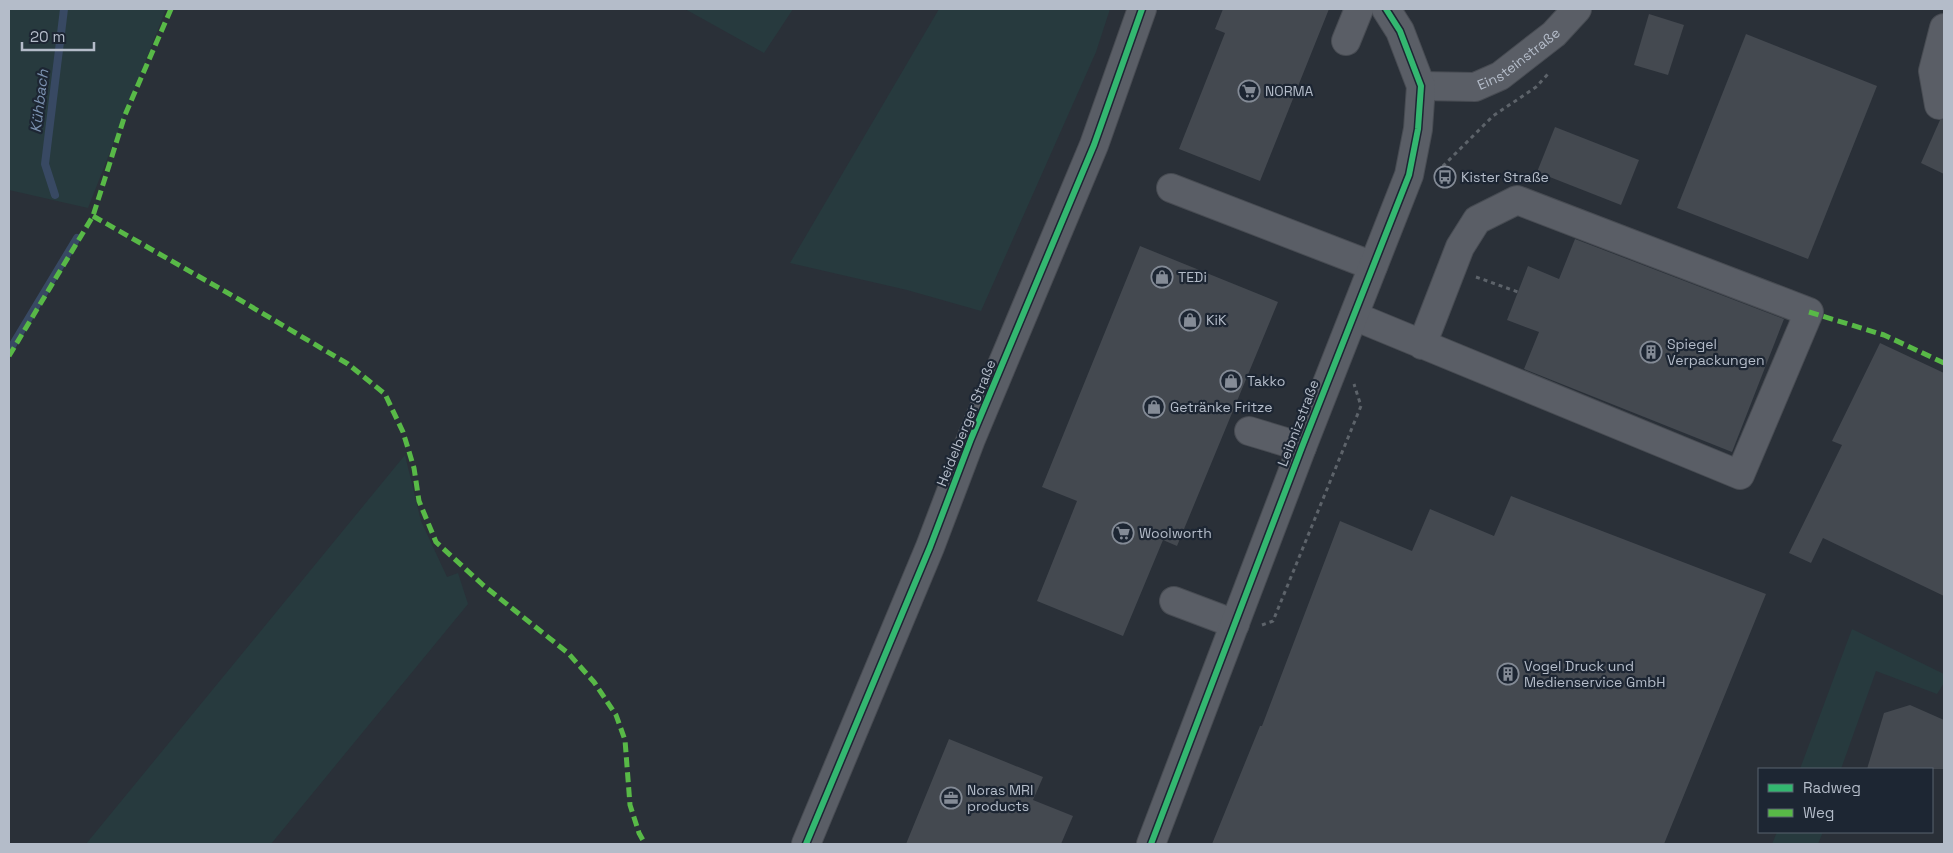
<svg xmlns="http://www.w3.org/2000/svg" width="1953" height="853" viewBox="0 0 1953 853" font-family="'Space Grotesk',sans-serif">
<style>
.green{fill:#273a3e}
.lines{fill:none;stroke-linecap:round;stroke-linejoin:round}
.stream{stroke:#384963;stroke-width:8}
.building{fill:#444950}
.minor-casing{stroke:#484c53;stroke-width:30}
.path{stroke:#5d636a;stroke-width:3;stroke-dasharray:4 4;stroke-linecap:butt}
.minor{stroke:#5a5e66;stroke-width:28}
.quiet{stroke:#58b947;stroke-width:5;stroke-dasharray:10 5;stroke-linecap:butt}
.cycleway-casing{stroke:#1d2633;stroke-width:9}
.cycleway{stroke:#33b770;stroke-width:6}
.labels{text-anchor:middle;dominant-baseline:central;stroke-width:4.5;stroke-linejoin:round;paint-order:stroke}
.street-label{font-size:14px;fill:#b4bcc9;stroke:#1d2633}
.poi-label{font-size:14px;fill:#b4bcc9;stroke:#1d2633;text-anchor:start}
.water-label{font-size:15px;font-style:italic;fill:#7c92b1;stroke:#1d2633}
</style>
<rect width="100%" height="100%" fill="#2a3038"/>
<g class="green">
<polygon points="9,9 166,9 88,208 9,190"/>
<polygon points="685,9 793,9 764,53"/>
<polygon points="939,9 1110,9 1096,52 981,311 907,290 790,263"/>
<polygon points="405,455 421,521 447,577 458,573 468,604 271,844 86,844"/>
<polygon points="1852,629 1944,674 1944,683 1937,694 1876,671 1841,769 1800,769"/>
<polygon points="1777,832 1823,832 1818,844 1772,844"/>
</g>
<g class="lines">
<g class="stream">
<polyline points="55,195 45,164 64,9"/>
<polyline points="9,351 77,238"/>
</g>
</g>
<g class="building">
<polygon points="1223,9 1329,9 1260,181 1179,149 1225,33 1215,29"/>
<polygon points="1649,14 1684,25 1668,75 1634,65"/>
<polygon points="1746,34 1877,86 1808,259 1677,208"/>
<polygon points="1944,119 1944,174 1921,163 1940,120"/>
<polygon points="1555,127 1639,160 1621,205 1537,172"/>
<polygon points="1575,239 1784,319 1732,452 1524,369 1539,332 1507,320 1528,266 1559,279"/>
<polygon points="1140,246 1278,302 1177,546 1163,540 1123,636 1037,601 1077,501 1042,487"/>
<polygon points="1880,343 1944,373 1944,596 1823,538 1811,563 1789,553 1842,445 1832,441"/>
<polygon points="1511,496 1766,594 1664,844 1212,844 1260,726 1262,726 1340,521 1412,551 1430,509 1494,536"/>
<polygon points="1910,705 1944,720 1944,769 1867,769 1884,713"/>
<polygon points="949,739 1043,777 1033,800 1073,816 1061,844 906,844"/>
</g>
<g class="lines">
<g class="minor-casing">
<g id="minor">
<polyline points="1346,41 1359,9"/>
<path id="s1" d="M1421,86l54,1 25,-11 54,-42 23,-25"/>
<polyline points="1939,105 1933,71 1944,28"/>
<polyline points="1171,188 1373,266"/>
<polyline points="1354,316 1740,475 1809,312 1517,200 1477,220 1460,247 1422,345"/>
<polyline points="1249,431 1302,447"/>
<polyline points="1174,601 1235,624"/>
<polyline points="806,844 930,547 971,439 1094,145 1142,9"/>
<polyline points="1151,844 1302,447 1409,175 1418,129 1421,86 1400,31 1386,9"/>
</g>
</g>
<g class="path">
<polyline points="1437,172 1493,116 1536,87 1548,74"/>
<polyline points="1476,277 1518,292"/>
<polyline points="1262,625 1273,621 1361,406 1354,384"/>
</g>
<use href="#minor" class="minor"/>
<g class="quiet">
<polyline points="93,216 240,300 348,364 385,394 403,432 414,468 419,501 436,542 483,585 568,653 594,682 616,715 625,740 630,805 639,833 645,844"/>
<polyline points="1809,312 1884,335 1944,363"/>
<polyline points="9,356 93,216 125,115 171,9"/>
</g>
<g class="cycleway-casing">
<g id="cycleway">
<polyline points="806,844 930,547 971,439 1094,145 1142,9"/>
<polyline points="1151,844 1302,447 1409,175 1418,129 1421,86 1400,31 1386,9"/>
</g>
</g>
<use href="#cycleway" class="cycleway"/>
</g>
<defs>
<g id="supermarket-ring" transform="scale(1.125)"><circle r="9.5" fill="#1d2633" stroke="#848b96" stroke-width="1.5"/><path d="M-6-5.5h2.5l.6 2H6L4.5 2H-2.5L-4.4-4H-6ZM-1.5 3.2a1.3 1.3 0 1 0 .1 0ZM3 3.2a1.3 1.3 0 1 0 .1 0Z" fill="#848b96"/></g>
<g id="bus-ring" transform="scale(1.125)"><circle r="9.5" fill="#1d2633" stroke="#848b96" stroke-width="1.5"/><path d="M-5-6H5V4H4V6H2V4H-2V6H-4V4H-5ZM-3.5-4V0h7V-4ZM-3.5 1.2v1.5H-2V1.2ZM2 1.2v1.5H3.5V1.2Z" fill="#848b96"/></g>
<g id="shop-ring" transform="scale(1.125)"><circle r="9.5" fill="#1d2633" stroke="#848b96" stroke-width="1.5"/><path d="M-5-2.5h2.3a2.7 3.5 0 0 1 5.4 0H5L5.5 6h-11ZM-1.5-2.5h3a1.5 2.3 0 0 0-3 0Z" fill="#848b96"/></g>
<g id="building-ring" transform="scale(1.125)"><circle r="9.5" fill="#1d2633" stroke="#848b96" stroke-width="1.5"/><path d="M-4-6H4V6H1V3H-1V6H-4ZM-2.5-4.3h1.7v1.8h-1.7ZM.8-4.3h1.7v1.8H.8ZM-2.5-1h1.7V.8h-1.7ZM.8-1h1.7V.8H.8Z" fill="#848b96"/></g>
<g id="office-ring" transform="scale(1.125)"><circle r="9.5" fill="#1d2633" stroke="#848b96" stroke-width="1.5"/><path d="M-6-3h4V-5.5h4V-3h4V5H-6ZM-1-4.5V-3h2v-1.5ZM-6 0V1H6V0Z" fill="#848b96"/></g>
</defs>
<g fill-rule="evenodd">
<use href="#supermarket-ring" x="1249" y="91"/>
<use href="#bus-ring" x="1445" y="177"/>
<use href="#shop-ring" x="1162" y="277"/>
<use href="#shop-ring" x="1190" y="320"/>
<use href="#building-ring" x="1651" y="352"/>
<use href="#shop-ring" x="1231" y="381"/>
<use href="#shop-ring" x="1154" y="407"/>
<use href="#supermarket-ring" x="1123" y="533"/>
<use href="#building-ring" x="1508" y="674"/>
<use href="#office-ring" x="951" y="798"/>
</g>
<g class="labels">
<g class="street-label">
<text stroke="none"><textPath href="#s1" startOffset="106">Einsteinstraße</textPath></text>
<text transform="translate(966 423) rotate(-68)">Heidelberger Straße</text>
<text transform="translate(1298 423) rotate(-69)">Leibnizstraße</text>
</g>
<g class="poi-label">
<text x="1265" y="91">NORMA</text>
<text x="1461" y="177">Kister Straße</text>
<text x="1178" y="277">TEDi</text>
<text x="1206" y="320">KiK</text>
<text x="1667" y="344">Spiegel<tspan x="1667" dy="16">Verpackungen</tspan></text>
<text x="1247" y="381">Takko</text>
<text x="1170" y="407">Getränke Fritze</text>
<text x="1139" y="533">Woolworth</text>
<text x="1524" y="666">Vogel Druck und<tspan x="1524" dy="16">Medienservice GmbH</tspan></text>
<text x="967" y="790">Noras MRI<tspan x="967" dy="16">products</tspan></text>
</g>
<g class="water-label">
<text transform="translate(39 101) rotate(-83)">Kühbach</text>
</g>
</g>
<rect width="1953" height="853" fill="none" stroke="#b4bcc9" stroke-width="20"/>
<rect x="1758" y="768" width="175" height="65" fill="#1d2633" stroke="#59626f"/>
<rect x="1768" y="784" width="25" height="8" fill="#33b770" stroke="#59626f"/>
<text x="1803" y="793" font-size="15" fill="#b4bcc9">Radweg</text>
<rect x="1768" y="809" width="25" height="8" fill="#58b947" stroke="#59626f"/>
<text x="1803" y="818" font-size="15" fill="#b4bcc9">Weg</text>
<path d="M22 42v8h72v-8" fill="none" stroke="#b4bcc9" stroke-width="2.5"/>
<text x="30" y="42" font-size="15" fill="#b4bcc9" stroke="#1d2633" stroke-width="4" paint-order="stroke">20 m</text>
</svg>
